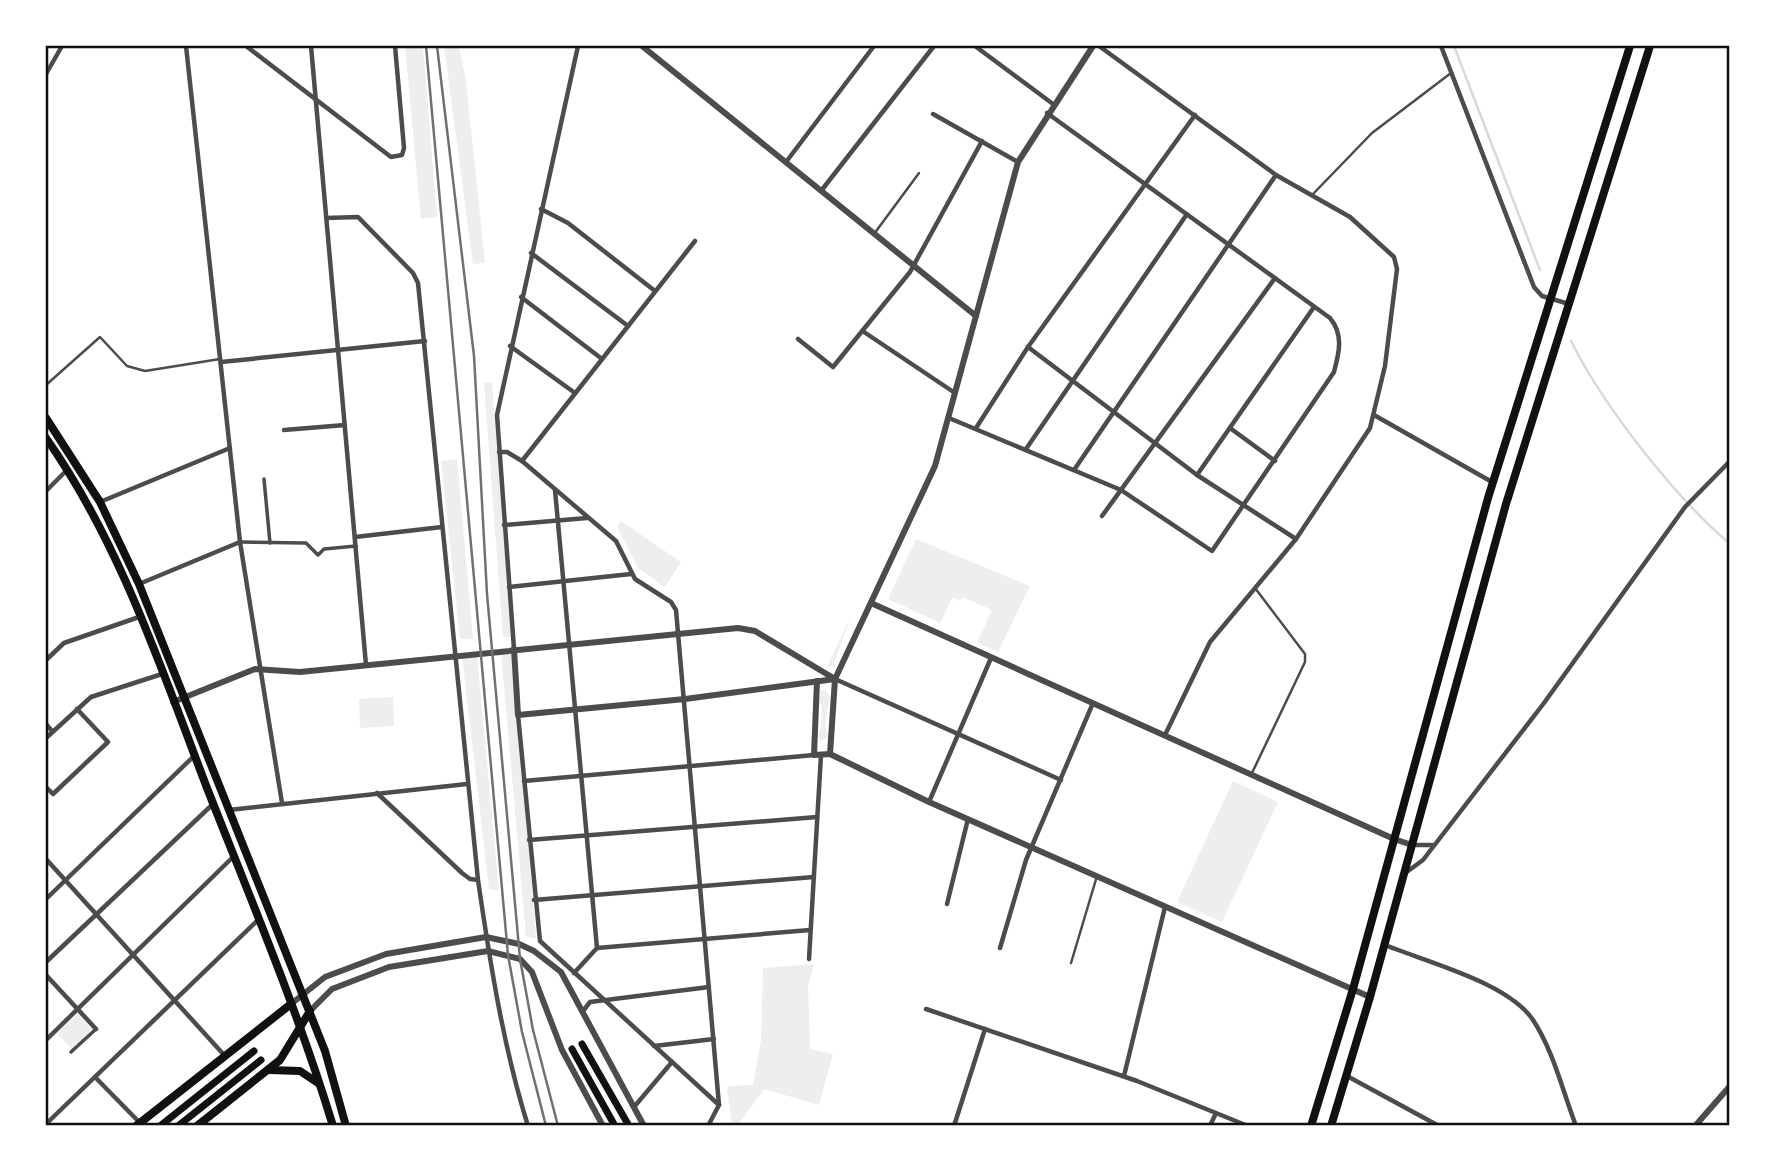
<svg xmlns="http://www.w3.org/2000/svg" width="1775" height="1171" viewBox="0 0 1775 1171" font-family="'Noto Sans',sans-serif">
<style>
.green{fill:#eee}
.lines{fill:none;stroke-linecap:round;stroke-linejoin:round}
.stream{stroke:#d9d9d9;stroke-width:2.5}
.service{stroke:#4c4c4c;stroke-width:2.5}
.pedestrian{stroke:#4c4c4c;stroke-width:3.5}
.minor{stroke:#4c4c4c;stroke-width:4.5}
.tertiary{stroke:#4c4c4c;stroke-width:6}
.secondary{stroke:#111;stroke-width:7}
.primary{stroke:#111;stroke-width:8}
.rail{stroke:#707070;stroke-width:2.5}
.neatline{fill:none;stroke:#111;stroke-width:2.5}
</style>
<rect width="100%" height="100%" fill="#fff"/>
<g class="green">
<polygon points="405,46 423,46 437,217 421,219"/>
<polygon points="444,46 459,46 466,81 485,263 473,264"/>
<polygon points="492,382 511,637 503,637 484,383"/>
<polygon points="457,459 473,639 460,639 441,461"/>
<polygon points="621,521 681,562 665,587 638,568 617,527"/>
<polygon points="916,539 1030,586 998,652 977,643 992,610 963,597 960,601 953,597 940,623 888,599"/>
<polygon points="851,616 833,666 827,667"/>
<polygon points="512,651 536,937 534,939 526,936 501,652"/>
<polygon points="477,655 499,891 489,889 462,656"/>
<polygon points="821,690 826,690 830,696 825,727 828,737 821,741 817,736 821,727 822,706 819,702"/>
<polygon points="393,697 394,726 360,728 359,699"/>
<polygon points="1233,781 1278,802 1222,922 1177,902"/>
<polygon points="814,964 808,986 810,1049 833,1054 819,1105 764,1089 738,1125 731,1121 727,1086 753,1085 761,1041 763,968"/>
<polygon points="78,1014 92,1029 72,1049 57,1033"/>
</g>
<g class="lines">
<g class="stream">
<polyline points="1454,46 1540,270"/>
<path d="M1571,341c33,66 103,155 159,203"/>
</g>
<g class="service">
<polyline points="1313,194 1372,133 1451,73"/>
<polyline points="874,234 919,173"/>
<polyline points="46,385 100,337 127,366 145,371 220,359"/>
<polyline points="1252,773 1305,662 1305,654 1255,588"/>
<polyline points="1071,963 1097,876"/>
</g>
<g class="pedestrian">
<polyline points="264,479 270,543"/>
<polyline points="240,542 306,543 318,555 324,549 356,546"/>
<polyline points="71,1052 96,1029"/>
</g>
<g class="minor">
<polyline points="186,46 240,542 282,803"/>
<polyline points="246,46 391,157 402,155 404,148 395,46"/>
<polyline points="311,46 366,665"/>
<polyline points="975,46 1053,104"/>
<polyline points="1099,46 1276,175 1350,217 1394,257 1397,269 1385,366 1370,428 1296,539 1210,642 1165,735"/>
<polyline points="1441,46 1534,287 1542,296 1569,304"/>
<polyline points="46,74 62,46"/>
<polyline points="933,114 1018,162"/>
<polyline points="786,162 874,46"/>
<polyline points="821,191 934,46"/>
<polyline points="541,209 568,223 655,291"/>
<path d="M326,218l32,-1 55,56 5,10 60,597c12,82 25,166 50,246"/>
<polyline points="531,253 628,326"/>
<polyline points="521,297 602,359"/>
<polyline points="864,332 955,393"/>
<polyline points="798,339 833,367 910,272 982,141"/>
<polyline points="510,346 575,393"/>
<polyline points="1028,347 1197,475 1296,539"/>
<polyline points="221,362 425,341"/>
<polyline points="1374,415 1492,482"/>
<path d="M949,418l172,72 91,61 122,-179c5,-19 10,-37 -4,-54l-283,-205"/>
<polyline points="976,428 1028,347 1195,115"/>
<polyline points="1230,428 1275,461"/>
<polyline points="284,430 345,425"/>
<polyline points="1026,449 1187,214"/>
<polyline points="499,452 507,452 522,461 616,541 635,579 671,602 676,610 719,1105 708,1126"/>
<polyline points="522,461 695,241"/>
<polyline points="1074,470 1276,175"/>
<polyline points="1197,475 1314,307"/>
<polyline points="555,490 597,948 574,973"/>
<polyline points="46,491 67,470"/>
<polyline points="100,502 230,448"/>
<polyline points="1102,516 1275,278"/>
<polyline points="504,525 587,518"/>
<polyline points="355,537 442,527"/>
<polyline points="139,584 240,542"/>
<polyline points="509,587 631,574"/>
<polyline points="514,649 497,415 578,46"/>
<polyline points="46,660 64,643 139,617"/>
<polyline points="835,679 1061,780"/>
<polyline points="518,715 540,941 719,1105"/>
<polyline points="46,724 52,731"/>
<polyline points="46,738 91,697 162,674"/>
<polyline points="524,781 814,755"/>
<polyline points="46,787 53,794 108,742 77,709"/>
<polyline points="377,793 462,873 470,879 478,880"/>
<polyline points="929,802 991,658"/>
<polyline points="229,810 467,784"/>
<polyline points="529,840 817,817"/>
<polyline points="1413,845 1432,845"/>
<polyline points="46,859 225,1056"/>
<polyline points="1404,874 1423,860 1544,703 1685,507 1730,461"/>
<polyline points="46,899 194,756"/>
<polyline points="534,900 814,877"/>
<polyline points="947,904 968,819"/>
<path d="M1385,945c42,17 124,38 148,75 20,30 30,72 43,106"/>
<polyline points="597,948 810,930"/>
<polyline points="1000,948 1026,860 1093,703"/>
<polyline points="809,959 821,755"/>
<polyline points="46,962 213,804"/>
<polyline points="46,975 96,1029"/>
<polyline points="926,1009 1137,1081 1248,1126"/>
<polyline points="583,1011 590,1002 709,987"/>
<polyline points="46,1040 233,857"/>
<polyline points="654,1046 714,1039"/>
<polyline points="1124,1076 1165,907"/>
<polyline points="1347,1076 1439,1126"/>
<polyline points="95,1077 140,1123"/>
<polyline points="634,1107 672,1062"/>
<polyline points="46,1124 258,920"/>
<polyline points="954,1126 985,1029"/>
<polyline points="1210,1126 1216,1113"/>
</g>
<g class="tertiary">
<polyline points="642,46 976,316"/>
<polyline points="871,603 1394,839 1412,845"/>
<polyline points="514,649 518,715 685,699 835,679"/>
<polyline points="817,681 814,755 830,754 929,802 1370,997"/>
<polyline points="173,702 255,669 300,672 738,628 755,631 835,679"/>
<polyline points="830,754 835,679 935,466 1018,162 1093,46"/>
<polyline points="291,1004 325,977 386,954 486,937 519,944 534,951 561,972 644,1126"/>
<polyline points="310,1011 332,989 389,967 488,951 520,959 532,972 562,1050 603,1126"/>
<polyline points="1695,1126 1730,1086"/>
</g>
<g class="secondary">
<polyline points="582,1044 629,1126"/>
<polyline points="572,1049 615,1126"/>
<polyline points="160,1126 254,1051"/>
<polyline points="178,1126 261,1060"/>
</g>
<g class="primary">
<polyline points="46,418 100,502 139,584 325,1051 346,1126"/>
<path d="M46,438c74,105 115,230 161,350 44,112 91,223 126,338"/>
<polyline points="269,1070 300,1071 318,1083"/>
<polyline points="136,1126 291,1004"/>
<polyline points="197,1126 280,1060 310,1011"/>
<polyline points="1311,1126 1353,989 1488,498 1630,46"/>
<polyline points="1331,1126 1370,997 1506,504 1650,46"/>
</g>
<g class="rail">
<polyline points="426,46 508,955 522,1032 546,1126"/>
<polyline points="437,46 474,356 487,594 520,959 533,1030 558,1126"/>
</g>
</g>
<rect width="1775" height="1171" fill="none" stroke="#ffffff" stroke-width="94"/>
<rect x="47" y="47" width="1681" height="1077" class="neatline"/>
</svg>
